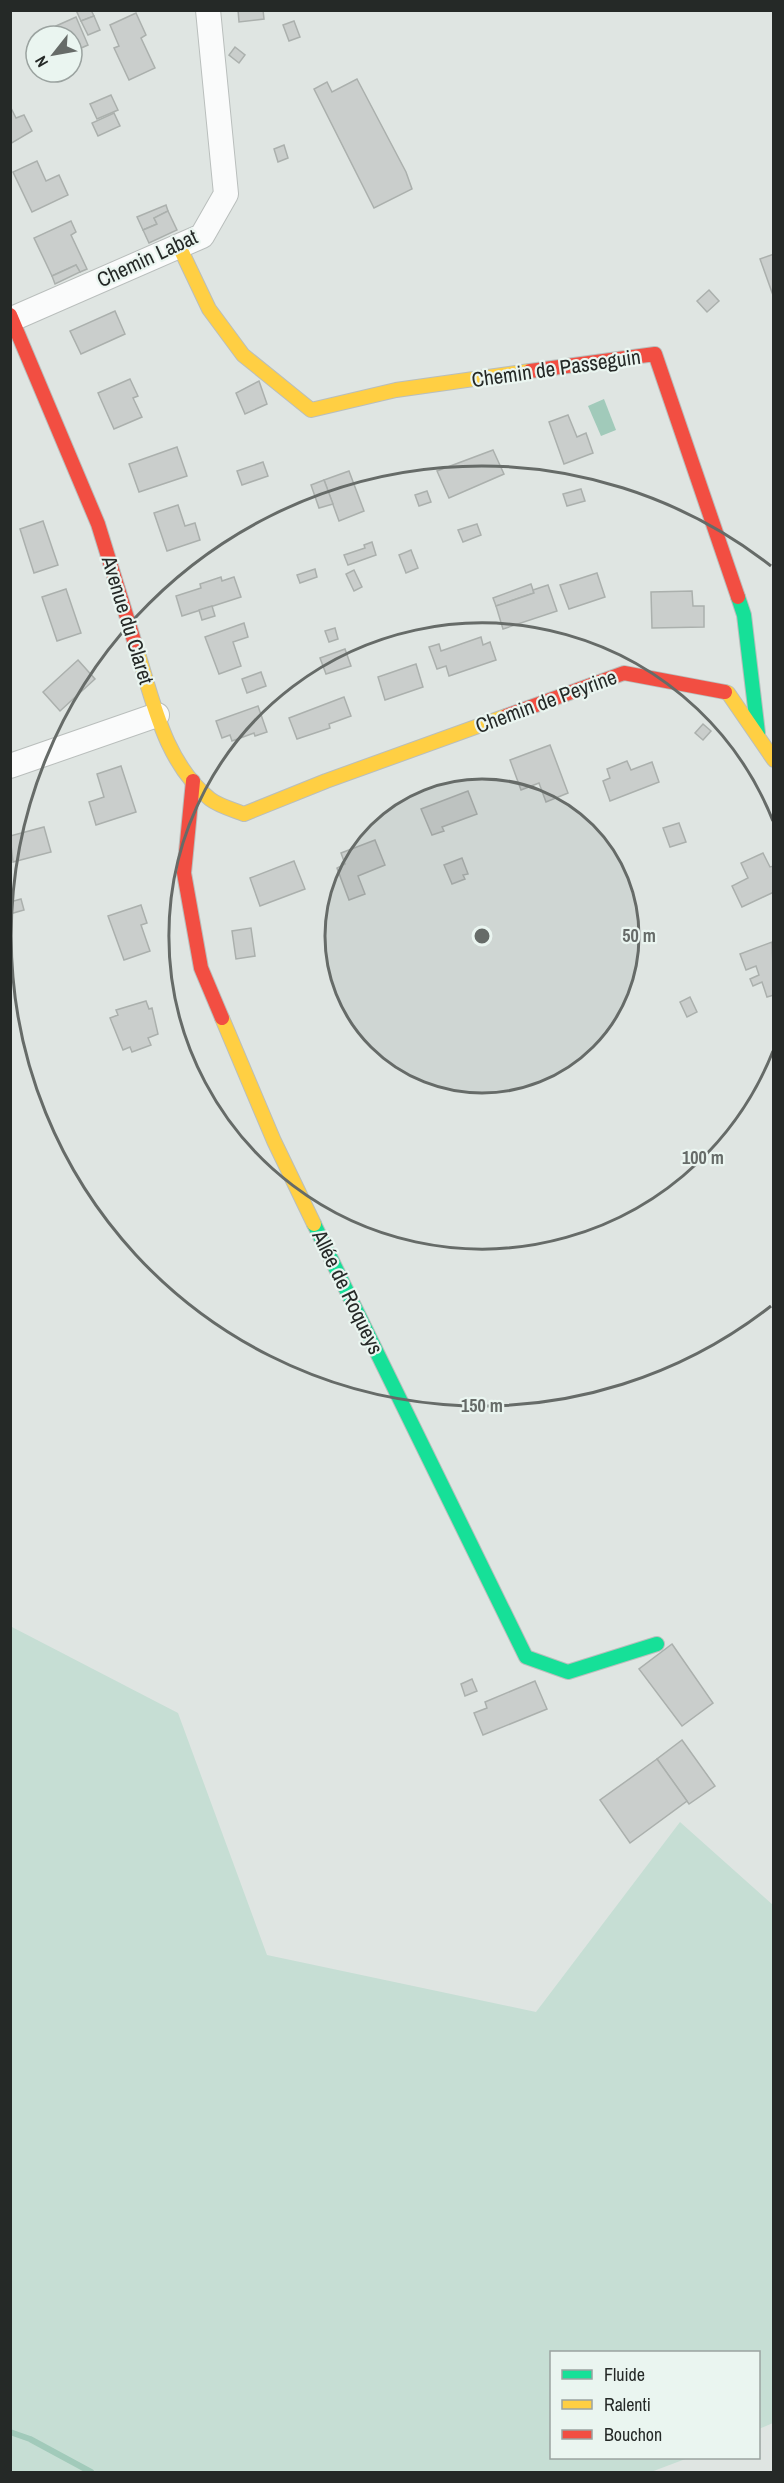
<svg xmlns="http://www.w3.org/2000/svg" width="784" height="2483" viewBox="0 0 784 2483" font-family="'Archivo Narrow',sans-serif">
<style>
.green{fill:#c6ded4}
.water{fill:#a1caba}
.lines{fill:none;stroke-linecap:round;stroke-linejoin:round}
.stream{stroke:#a1caba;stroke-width:6}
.building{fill:#cacecc;stroke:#abb0ad;stroke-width:1.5}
.street-casing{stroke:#b9bebc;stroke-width:26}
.fast-casing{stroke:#b9bebc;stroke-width:16}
.slow-casing{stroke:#b9bebc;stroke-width:16}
.jam-casing{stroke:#b9bebc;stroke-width:16}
.street{stroke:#fafbfb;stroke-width:24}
.fast{stroke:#16e098;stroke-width:14}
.slow{stroke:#ffcf43;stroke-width:14}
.jam{stroke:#f24e42;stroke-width:14}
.ring{fill:none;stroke:#666b68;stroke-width:3}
.labels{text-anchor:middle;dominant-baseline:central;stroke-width:4.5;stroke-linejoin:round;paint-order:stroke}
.street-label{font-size:21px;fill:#252927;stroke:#eaf5f0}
.centre{fill:#666b68;stroke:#eaf5f0;stroke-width:3}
.ring-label{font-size:18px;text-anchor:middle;font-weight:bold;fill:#666b68;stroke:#eaf5f0;stroke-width:4.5;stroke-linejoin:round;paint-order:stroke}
</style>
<rect width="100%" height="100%" fill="#dfe5e2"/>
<polygon class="green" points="10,1626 178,1713 267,1955 536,2012 680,1822 773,1905 773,2423 759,2429 758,2352 552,2352 552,2458 688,2458 651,2472 11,2472"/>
<polygon class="water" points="604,399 616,430 601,436 588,406"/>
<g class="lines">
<polyline class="stream" points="10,2432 30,2439 91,2472"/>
</g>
<g class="building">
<polygon points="76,10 91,10 94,16 81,21"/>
<polygon points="238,10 263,10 264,19 239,22"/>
<polygon points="136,13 146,35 141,38 155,68 129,80 114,48 119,46 110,25"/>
<polygon points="94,16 100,30 88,35 81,21"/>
<polygon points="76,17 88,45 72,52 72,36 60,36 56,26"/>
<polygon points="294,21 300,37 289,41 283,25"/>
<polygon points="235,47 245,55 239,63 229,55"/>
<polygon points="357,79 406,172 412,189 374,208 314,89 327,82 332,92"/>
<polygon points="111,95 118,110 97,119 90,104"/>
<polygon points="10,106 16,118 24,115 32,131 10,144"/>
<polygon points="114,113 120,126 98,136 92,123"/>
<polygon points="284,145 288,158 278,162 274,149"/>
<polygon points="37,161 46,181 59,175 68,195 32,212 13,172"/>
<polygon points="166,205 168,211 154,218 157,224 143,230 137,217"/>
<polygon points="168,211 177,230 149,243 143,230 157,224 154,218"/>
<polygon points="71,221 76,232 71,235 87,269 80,272 76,265 52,276 34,238"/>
<polygon points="774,254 774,298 760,259"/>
<polygon points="76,265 80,272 55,284 52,276"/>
<polygon points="709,290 719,301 707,312 697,301"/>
<polygon points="115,311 125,334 81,354 70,331"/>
<polygon points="130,379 138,396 133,398 142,417 114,429 98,393"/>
<polygon points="259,381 267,404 245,414 236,393"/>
<polygon points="568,415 577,437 586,433 593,453 564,464 549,422"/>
<polygon points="177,447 187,476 139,492 129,464"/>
<polygon points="493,450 504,474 449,498 437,471"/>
<polygon points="263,462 268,476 242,485 237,471"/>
<polygon points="349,471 364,511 339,521 324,480"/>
<polygon points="324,480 333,504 319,508 311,485"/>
<polygon points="581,489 585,501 567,506 563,494"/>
<polygon points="427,491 431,502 419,506 415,495"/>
<polygon points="178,505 185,526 195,523 200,540 167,551 154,513"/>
<polygon points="43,521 58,565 34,573 20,529"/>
<polygon points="477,524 481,535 463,542 458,530"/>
<polygon points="372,542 376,555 348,565 344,555 365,548 364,545"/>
<polygon points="411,550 418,568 406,573 399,555"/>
<polygon points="315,569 317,577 300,583 297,575"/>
<polygon points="354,570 362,587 354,591 346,574"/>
<polygon points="597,573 605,597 569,609 560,585"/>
<polygon points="221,577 222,581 234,577 241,597 182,616 176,596 201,588 200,584"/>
<polygon points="531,584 534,593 496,606 493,598"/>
<polygon points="548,585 557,611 503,629 496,606 534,593 533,590"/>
<polygon points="66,589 81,633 57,641 42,597"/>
<polygon points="692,591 693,606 704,606 704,627 652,628 651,592"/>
<polygon points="212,606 215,616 202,620 199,610"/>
<polygon points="244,623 248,637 233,642 241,666 219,674 205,637"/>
<polygon points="335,628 338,639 329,642 325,631"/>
<polygon points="481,637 483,645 490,642 496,660 449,676 446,666 437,669 429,647 439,644 441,651"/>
<polygon points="345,649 351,666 326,674 320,658"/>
<polygon points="78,660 95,679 60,711 43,692"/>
<polygon points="416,664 423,687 385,700 378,677"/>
<polygon points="261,672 266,686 247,693 242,679"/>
<polygon points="344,697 351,716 329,724 330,728 297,739 289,718"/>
<polygon points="258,706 267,732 255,736 254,733 232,741 230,735 222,738 216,721"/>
<polygon points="703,724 711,731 703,740 695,733"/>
<polygon points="550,745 568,793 546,802 539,783 521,790 510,760"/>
<polygon points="627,761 631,770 652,762 659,782 610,801 603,781 610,778 607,769"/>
<polygon points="121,766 136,812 96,825 89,802 104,797 97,774"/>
<polygon points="468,791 477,814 442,827 444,831 432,835 421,809"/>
<polygon points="679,823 686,842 670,847 663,828"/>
<polygon points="44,827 51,852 13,862 10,836"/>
<polygon points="375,840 385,865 358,876 365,894 349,900 337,868 345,864 341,853"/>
<polygon points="763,853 770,867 774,866 774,892 742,907 732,886 748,878 741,863"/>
<polygon points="462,858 468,874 463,875 465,879 452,884 444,865"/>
<polygon points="294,861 305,889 260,906 250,878"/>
<polygon points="21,899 24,910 10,914 10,902"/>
<polygon points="141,905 147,923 141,925 150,951 124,960 108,916"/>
<polygon points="251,928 255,956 236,959 232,931"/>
<polygon points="772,942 774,995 767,997 762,982 753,986 750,979 759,975 756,966 746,970 740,954"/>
<polygon points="690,997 697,1012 687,1017 680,1002"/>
<polygon points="146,1001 149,1009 152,1008 158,1034 148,1038 151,1045 132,1052 130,1047 123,1050 110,1018 118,1015 116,1010"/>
<polygon points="672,1644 713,1703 682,1726 639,1669"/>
<polygon points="472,1679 477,1691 465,1696 461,1684"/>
<polygon points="535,1681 547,1709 483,1735 474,1713 487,1708 485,1702"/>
<polygon points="682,1740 715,1786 689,1804 657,1759"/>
<polygon points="657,1759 687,1801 630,1843 600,1800"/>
</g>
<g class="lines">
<g class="street-casing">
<g id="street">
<polyline points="12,319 202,236 226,194 208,10"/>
<polyline points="10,766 157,715"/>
</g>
</g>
<g class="fast-casing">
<g id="fast">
<polyline points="738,597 744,615 758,733"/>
<polyline points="314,1224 526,1657 568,1672 657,1644"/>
</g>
</g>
<g class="slow-casing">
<g id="slow">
<polyline points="179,246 209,309 243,355 311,410 396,390 530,371"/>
<path d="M136,647c17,53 28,115 74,152 9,7 24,11 34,15l82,-33 180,-65"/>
<polyline points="725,692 728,693 774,760"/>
<polyline points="222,1018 274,1141 314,1224"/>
</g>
</g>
<g class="jam-casing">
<g id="jam">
<polyline points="10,315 98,524 136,647"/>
<polyline points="530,371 655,354 738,597"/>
<polyline points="506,716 624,673 725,692"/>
<polyline points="193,781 184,873 201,968 222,1018"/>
</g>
</g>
<use href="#street" class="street"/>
<use href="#fast" class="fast"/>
<use href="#slow" class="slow"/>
<use href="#jam" class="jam"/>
</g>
<circle cx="482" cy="936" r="157" fill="#666b68" fill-opacity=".12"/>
<g class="ring">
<circle cx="482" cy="936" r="157"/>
<path d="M773 1051A313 313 0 1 1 773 821"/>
<path d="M771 1306A470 470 0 1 1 771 566"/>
</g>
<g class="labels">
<g class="street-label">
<text transform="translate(147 258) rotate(-25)">Chemin Labat</text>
<text transform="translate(556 368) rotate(-8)">Chemin de Passeguin</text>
<text transform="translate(128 620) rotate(73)">Avenue du Claret</text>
<text transform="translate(546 701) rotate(-20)">Chemin de Peyrine</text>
<text transform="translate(348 1292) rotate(64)">Allée de Roqueys</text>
</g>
</g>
<circle cx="482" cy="936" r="9" class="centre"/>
<g class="ring-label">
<text x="639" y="942">50 m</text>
<text x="703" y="1164">100 m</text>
<text x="482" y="1412">150 m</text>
</g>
<rect width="784" height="2483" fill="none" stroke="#252927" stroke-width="24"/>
<rect x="550" y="2351" width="210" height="108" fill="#eaf5f0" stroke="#9ba3a0" stroke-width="1.5"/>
<rect x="562" y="2370" width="30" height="9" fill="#16e098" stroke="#9ba3a0" stroke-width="1.5"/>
<text x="604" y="2381" font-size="18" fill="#252927">Fluide</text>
<rect x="562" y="2400" width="30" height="9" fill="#ffcf43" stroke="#9ba3a0" stroke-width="1.5"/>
<text x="604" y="2411" font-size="18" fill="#252927">Ralenti</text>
<rect x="562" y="2430" width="30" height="9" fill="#f24e42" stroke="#9ba3a0" stroke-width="1.5"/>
<text x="604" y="2441" font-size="18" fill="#252927">Bouchon</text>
<g transform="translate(54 54) rotate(239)"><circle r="28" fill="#eaf5f0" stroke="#9ba3a0" stroke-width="1.5"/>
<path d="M0-4.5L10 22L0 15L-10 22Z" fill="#666b68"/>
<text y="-9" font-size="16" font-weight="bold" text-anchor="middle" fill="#252927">N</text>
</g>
</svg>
